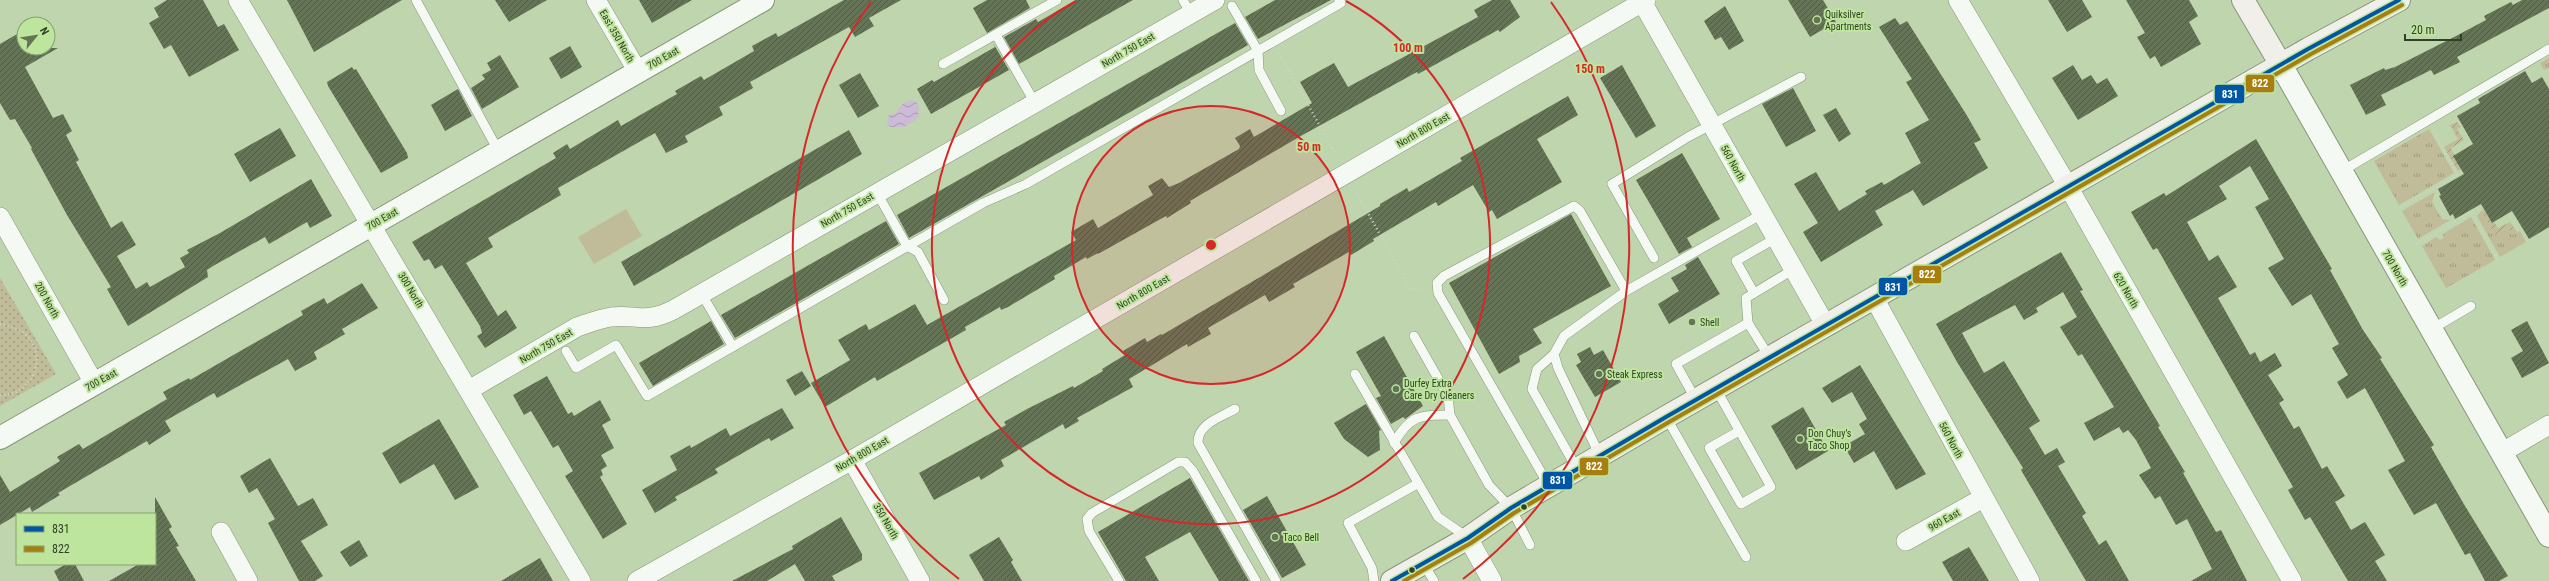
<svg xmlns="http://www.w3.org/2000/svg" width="2549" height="581" viewBox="0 0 2549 581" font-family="'Roboto Condensed',sans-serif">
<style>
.grass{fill:url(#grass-tufts)}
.park{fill:url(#park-dots)}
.garden{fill:url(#garden-furrows)}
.pitch{fill:#c0bb98}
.water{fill:url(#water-waves)}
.building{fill:url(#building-hatch)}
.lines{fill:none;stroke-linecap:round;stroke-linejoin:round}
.service-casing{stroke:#879879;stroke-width:10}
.minor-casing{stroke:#879879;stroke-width:20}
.tertiary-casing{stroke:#879879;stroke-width:24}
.secondary-casing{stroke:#879879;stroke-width:24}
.path{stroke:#ced6c8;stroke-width:2.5;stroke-dasharray:1 3;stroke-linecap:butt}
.service{stroke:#f5f9f3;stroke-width:9}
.minor{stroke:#f5f9f3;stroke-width:19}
.tertiary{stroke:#f5f9f3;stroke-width:22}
.secondary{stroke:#f0efea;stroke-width:22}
.bus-1-casing{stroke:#bde59d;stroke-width:7}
.bus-2-casing{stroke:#bde59d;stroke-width:7}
.bus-1{stroke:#0055a4;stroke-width:4}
.bus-2{stroke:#a87e0e;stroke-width:4}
.ring{fill:none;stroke:#d62828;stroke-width:2}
.poi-dot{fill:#637554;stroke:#bde59d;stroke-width:1.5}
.bus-dot{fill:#314124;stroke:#bde59d;stroke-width:1.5}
.labels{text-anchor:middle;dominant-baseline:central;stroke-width:4;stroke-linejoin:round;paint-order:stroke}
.poi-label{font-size:10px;fill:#314124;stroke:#bde59d;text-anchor:start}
.street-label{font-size:10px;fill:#314124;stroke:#bde59d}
.centre{fill:#d62828;stroke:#bde59d;stroke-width:2}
.ring-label{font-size:12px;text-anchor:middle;font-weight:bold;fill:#d62828;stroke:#bde59d;stroke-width:4;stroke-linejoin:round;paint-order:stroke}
.line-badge{stroke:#bde59d;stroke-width:1.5}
.badge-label{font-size:11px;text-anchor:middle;font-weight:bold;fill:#fff}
</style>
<defs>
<pattern id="grass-tufts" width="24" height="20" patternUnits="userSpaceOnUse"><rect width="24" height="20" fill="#c0bb98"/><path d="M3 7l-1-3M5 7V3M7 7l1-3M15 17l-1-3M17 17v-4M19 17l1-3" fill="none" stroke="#9d9a7c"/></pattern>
<pattern id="park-dots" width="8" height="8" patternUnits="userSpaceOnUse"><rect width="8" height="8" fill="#c0bb98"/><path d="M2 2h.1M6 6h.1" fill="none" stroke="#9d9a7c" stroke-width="1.8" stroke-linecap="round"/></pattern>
<pattern id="garden-furrows" width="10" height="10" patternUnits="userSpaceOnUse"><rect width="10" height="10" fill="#c0bb98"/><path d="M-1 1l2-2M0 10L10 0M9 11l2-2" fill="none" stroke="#9d9a7c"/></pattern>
<pattern id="water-waves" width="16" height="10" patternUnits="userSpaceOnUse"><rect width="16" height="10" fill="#ccbbd5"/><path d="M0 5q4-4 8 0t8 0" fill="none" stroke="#a69aad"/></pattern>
<pattern id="building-hatch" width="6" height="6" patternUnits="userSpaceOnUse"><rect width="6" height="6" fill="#657457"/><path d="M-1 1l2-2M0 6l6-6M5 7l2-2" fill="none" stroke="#505c44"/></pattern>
</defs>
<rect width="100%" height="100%" fill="#bfd5ad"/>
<g class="grass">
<polygon points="2549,58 2549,68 2544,70 2540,63"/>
<polygon points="2429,129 2454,173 2399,205 2374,161"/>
<polygon points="2435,192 2432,202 2442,219 2450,220 2418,239 2402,211"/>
<polygon points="2481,211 2495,235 2508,227 2512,235 2520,231 2526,242 2500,257 2477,216"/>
<polygon points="2471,217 2495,260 2446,288 2422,246 2436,237 2440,240 2444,238 2443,234"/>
</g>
<polygon class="park" points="0,278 56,374 0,406"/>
<g class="garden">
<polygon points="2457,122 2461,127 2457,129 2464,140 2451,148 2461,169 2458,171 2444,147 2458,139 2450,125"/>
<polygon points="2484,210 2492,223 2494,222 2498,228 2510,222 2517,232 2512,235 2508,227 2495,235 2481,211"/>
</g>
<polygon class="pitch" points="626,209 642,236 594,264 578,237"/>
<polygon class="water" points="910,100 915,101 919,106 918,118 904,127 890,127 887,123 889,115 896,113 901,105"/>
<g class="building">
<polygon points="167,0 203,0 218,27 224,24 239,50 189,77 171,45 164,49 149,23 159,17 154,8"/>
<polygon points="287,0 402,0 314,52"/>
<polygon points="495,0 547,0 509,22"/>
<polygon points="639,0 692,0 652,23"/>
<polygon points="844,0 901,0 869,18 874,26 855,37 849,27 750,82 753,88 719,107 723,115 685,136 688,142 666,153 655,133 558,188 561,195 488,238 493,247 466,263 498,316 506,310 517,328 485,348 477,336 482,333 480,326 442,265 435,269 429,259 424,261 412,242 556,158 553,153 567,144 570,149 618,120 621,126 677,94 675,91 701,76 704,80 754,51 752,46 776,33 778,37"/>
<polygon points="987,0 1026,0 1030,8 987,33 973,8"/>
<polygon points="1076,0 1133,0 1019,64 1004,37 1036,19 1038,22"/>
<polygon points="1275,0 1331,0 1258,39 1245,17"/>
<polygon points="1492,0 1510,0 1520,17 1500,32 1498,30 1418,74 1417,72 1299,137 1190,201 1191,203 1167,218 1166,216 1098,254 1098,253 1087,259 1086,257 1054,276 1055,279 1008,307 1001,310 1000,307 965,327 966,330 877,381 875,377 825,407 811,383 850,360 838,340 866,324 869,330 915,304 927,325 1076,240 1071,232 1093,219 1098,228 1153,195 1148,186 1162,178 1169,187 1179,183 1239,149 1240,146 1235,138 1250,129 1254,137 1312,103 1300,82 1314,74 1334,63 1348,87 1478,17 1474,10"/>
<polygon points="1788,0 1823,0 1836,22 1810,37"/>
<polygon points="2048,0 2082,0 2092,17 2067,32"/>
<polygon points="2126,0 2189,0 2198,16 2189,22 2201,44 2161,67 2155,56 2150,59 2137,37 2145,33"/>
<polygon points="2522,0 2549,0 2549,8 2457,57 2460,62 2434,75 2431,70 2381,95 2386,105 2366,115 2350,85 2384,68 2385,70 2395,67 2456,36 2486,20 2484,16 2511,2 2513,5"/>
<polygon points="1725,6 1744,41 1729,50 1721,37 1715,40 1704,21"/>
<polygon points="1895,18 1900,25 1907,21 1966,114 1981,140 1974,143 1988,168 1923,206 1913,190 1875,211 1883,225 1821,262 1803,232 1818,223 1794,184 1816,172 1839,211 1867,194 1865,191 1882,182 1884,185 1921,163 1905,133 1929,120 1906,82 1912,79 1879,27"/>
<polygon points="1235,23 1248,45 909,238 897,215"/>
<polygon points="24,30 24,48 58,48 25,67 53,118 63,114 72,131 66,135 79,160 76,162 111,228 122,221 136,245 117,256 136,289 147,282 150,287 185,267 180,258 189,253 187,250 220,233 311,179 332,216 310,228 307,222 269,244 265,237 213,266 207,270 208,277 128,326 107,289 111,287 67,215 31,149 32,148 15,119 10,120 0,103 0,44"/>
<polygon points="993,43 1009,70 931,114 917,89 932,80 934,82 995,47"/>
<polygon points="570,46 582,67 561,79 549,58"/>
<polygon points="500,55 519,87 482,109 471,88 485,79 482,75 491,70 487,63"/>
<polygon points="1622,65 1656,126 1636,138 1600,78"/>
<polygon points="2073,65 2082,80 2091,75 2097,84 2107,78 2118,96 2078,120 2052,78"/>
<polygon points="352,67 354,70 356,69 407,153 408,158 381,173 328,86 327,82"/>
<polygon points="2525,71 2532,83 2542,77 2549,89 2549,227 2529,239 2512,211 2492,223 2481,204 2455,219 2453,214 2450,216 2439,196 2441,195 2438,189 2464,174 2453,156 2473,144 2457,116 2480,103 2478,99"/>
<polygon points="860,73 879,106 858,118 839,85"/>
<polygon points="1793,88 1816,131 1786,147 1762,104"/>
<polygon points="458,89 472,116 445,131 431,105"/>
<polygon points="1568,96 1578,115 1537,139 1562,182 1497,219 1492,210 1489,212 1473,185 1438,206 1436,202 1373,239 1374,241 1351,255 1349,252 1293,284 1295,287 1269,302 1265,295 1208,328 1211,334 1188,347 1187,344 1129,379 1133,387 1077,418 1079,421 1065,429 1063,424 1001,460 1004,466 981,480 979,476 934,500 919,473 1006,425 1004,422 1027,409 1073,386 1074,388 1103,371 1102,369 1125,355 1123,351 1145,338 1147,342 1161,334 1162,335 1380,206 1380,204 1407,188 1409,192 1462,161 1460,158"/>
<polygon points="1836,108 1851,134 1839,142 1823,115"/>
<polygon points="280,128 296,156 250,182 234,154"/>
<polygon points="849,130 862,154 634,286 621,262"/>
<polygon points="2256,139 2332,269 2330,270 2363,330 2382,358 2380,359 2434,445 2431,447 2465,506 2508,576 2499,581 2485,581 2470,553 2465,555 2436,503 2414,515 2388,470 2405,461 2365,388 2347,399 2337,382 2348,375 2332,348 2339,344 2311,294 2292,306 2268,268 2284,259 2255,207 2269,199 2250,166 2219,186 2227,199 2187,222 2209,261 2218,255 2237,287 2218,298 2250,355 2255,352 2260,362 2275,353 2282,366 2268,375 2284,400 2279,403 2294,429 2299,426 2322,469 2327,466 2345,496 2335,502 2351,530 2365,522 2385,555 2375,561 2387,581 2348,581 2310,517 2305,520 2288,490 2293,487 2157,248 2153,250 2131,212 2164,193 2166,196"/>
<polygon points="1682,153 1720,219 1687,238 1692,247 1679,254 1636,180"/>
<polygon points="1571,214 1611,286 1533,329 1542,343 1519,356 1520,362 1499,374 1449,283"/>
<polygon points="886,221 899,244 735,338 721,315"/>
<polygon points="2061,252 2083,290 2080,291 2160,426 2158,427 2185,472 2183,473 2216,532 2221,530 2247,581 2191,581 2212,569 2187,519 2176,525 2160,496 2155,499 2139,475 2151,468 2136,440 2128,430 2123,433 2119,427 2094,441 2084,423 2114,407 2082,354 2078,356 2060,327 2077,317 2063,292 2036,308 2038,312 2024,320 2015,305 1962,333 1984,373 2004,361 2040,421 2029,428 2045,455 2057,448 2065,462 2058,466 2086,513 2082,516 2099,545 2106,540 2129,581 2086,581 2021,470 2023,468 1957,362 1936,324"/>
<polygon points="1698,257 1720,294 1669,324 1658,304 1679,291 1671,278 1687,269 1685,265"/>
<polygon points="362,283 378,308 342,329 345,334 314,352 317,359 295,371 288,359 217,398 214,393 165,421 171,431 149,445 147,441 58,493 60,495 32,512 30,507 0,525 0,475 10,492 60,461 57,457 79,444 83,449 167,399 163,392 189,378 190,380 303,315 301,311 324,298 327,304"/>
<polygon points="711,321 724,344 653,386 639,363"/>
<polygon points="2527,321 2549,363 2522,378 2511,358 2523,351 2511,330"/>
<polygon points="1384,336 1423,406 1405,419 1403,417 1391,424 1376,398 1381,396 1356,352"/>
<polygon points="1590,347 1594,355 1603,350 1621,382 1595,397 1576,365 1581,362 1577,354"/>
<polygon points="1860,365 1926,474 1896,490 1874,451 1854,463 1844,446 1865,434 1859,424 1867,419 1852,392 1832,403 1822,388"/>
<polygon points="802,371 811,386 795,396 786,380"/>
<polygon points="547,376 568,414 572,412 574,416 600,400 611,420 602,425 614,448 601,455 607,466 601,470 603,475 600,477 627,524 603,539 565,476 573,471 558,445 553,448 531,411 524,415 513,395"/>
<polygon points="1366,404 1381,430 1379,431 1380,450 1368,457 1344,439 1334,423"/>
<polygon points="1803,407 1828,451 1796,470 1771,426"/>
<polygon points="782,408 794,428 771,441 769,438 715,469 718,473 675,497 677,500 655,513 642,490 677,470 670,456 690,445 691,448 726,428 730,436"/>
<polygon points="439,419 479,487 455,500 434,464 400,484 382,453"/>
<polygon points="270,458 298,506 313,498 328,525 301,541 323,576 315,581 299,581 268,523 275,519 257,488 249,493 240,476"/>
<polygon points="1190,478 1249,581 1219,581 1190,532 1145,557 1159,581 1126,581 1098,532"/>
<polygon points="1267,496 1306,565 1282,578 1243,510"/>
<polygon points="155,497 172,527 169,529 179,546 176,547 196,581 109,581 139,564 155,564"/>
<polygon points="841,517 862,554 862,560 832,576 835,581 805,581 795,564 767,581 732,581 793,549 792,546"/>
<polygon points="999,537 1013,560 1011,562 1022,581 984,581 969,555"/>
<polygon points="359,540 368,556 350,567 340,552"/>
<polygon points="1969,547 1989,581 1953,581 1942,562"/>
<polygon points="540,558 553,581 501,581"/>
<polygon points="66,564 75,564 84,581 59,581 54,571"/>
</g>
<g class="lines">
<g class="service-casing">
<g id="service">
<polyline points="416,0 499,152"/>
<polyline points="1183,0 1191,14"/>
<polyline points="1232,6 1258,51 1259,70 1281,111"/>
<polyline points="996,35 1035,103"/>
<polyline points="943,64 1057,0"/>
<polyline points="2342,171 2549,49"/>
<polyline points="877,193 907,246 918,252 944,300"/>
<polyline points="1654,258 1612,184 1688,137 1801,77"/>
<polyline points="701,293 733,347"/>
<polyline points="1754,293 1736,261 1776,238"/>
<polyline points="1748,323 1746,298 1794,269"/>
<polyline points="2432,329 2471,306"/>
<polyline points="1414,336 1448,396 1450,415 1489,485 1511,508 1530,545"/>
<polyline points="566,351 576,368 616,345 647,396 983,203 1026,184 1341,3 1339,0"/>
<polyline points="1554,354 1537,369 1532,389 1577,469"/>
<polyline points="1355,374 1438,517 1467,537"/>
<polyline points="1716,389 1771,487 1741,504 1709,448 1739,431"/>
<polyline points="1696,400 1676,364 1748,323 1770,358"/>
<path d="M1235,409c-14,8 -38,15 -37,34l78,138"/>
<polyline points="1666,417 1746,557"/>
<path d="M1394,443c16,-28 26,-28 56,-28"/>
<polyline points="1600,456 1558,368 1554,354 1564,336 1626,291 1762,214"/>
<polyline points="1549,486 1438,293 1437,283 1444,276 1574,206 1580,211 1626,291"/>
<polyline points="1423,563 1434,581"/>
<polyline points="1119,581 1089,531 1087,519 1092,513 1178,462 1185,462 1193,471 1256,581"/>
<polyline points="1374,581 1372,568 1348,523 1417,484"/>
</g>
</g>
<g class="minor-casing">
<g id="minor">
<polyline points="238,0 581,581"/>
<polyline points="596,0 638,72"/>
<polyline points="1641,0 1826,326"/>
<polyline points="1958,0 2069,188 2292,581"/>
<polyline points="0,217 94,383"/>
<polyline points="1874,298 2030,581"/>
<path d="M469,390l108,-63c12,-4 22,-8 34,-10 26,-3 34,7 62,-7l542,-310"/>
<polyline points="2501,453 2549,425"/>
<polyline points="852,460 920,581"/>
<polyline points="221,532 248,581"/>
<polyline points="1468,538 1492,581"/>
<polyline points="1906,541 1983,498"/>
<polyline points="637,581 852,460 1646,0"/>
</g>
</g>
<g class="tertiary-casing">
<g id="tertiary">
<polyline points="2281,65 2549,536"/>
<polyline points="0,438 763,0"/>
</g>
</g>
<g class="secondary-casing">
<g id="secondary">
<polyline points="2243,0 2281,65"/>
<polyline points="1392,581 1468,538 1511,508 1666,417 2308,49 2399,0"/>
</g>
</g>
<g class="path">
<polyline points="1279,53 1335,153"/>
<polyline points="1355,190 1410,288 1425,291"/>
<polyline points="2398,209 2457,175 2434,132"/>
<polyline points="2417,244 2471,212 2498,260"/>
<path d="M0,324c9,2 18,4 25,10 25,21 7,63 -25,61"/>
</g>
<use href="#service" class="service"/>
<use href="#minor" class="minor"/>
<use href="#tertiary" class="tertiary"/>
<use href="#secondary" class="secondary"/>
<g class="bus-1-casing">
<polyline id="bus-1" points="1392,581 1468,538 1511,508 1666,417 2308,49 2399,0"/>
</g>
<g class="bus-2-casing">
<polyline id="bus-2" points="1404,581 1471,543 1514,513 1669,422 2311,54 2402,5"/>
</g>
<use href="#bus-1" class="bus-1"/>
<use href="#bus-2" class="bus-2"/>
</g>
<circle cx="1211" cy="245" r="139" fill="#d62828" fill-opacity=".12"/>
<g class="ring">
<circle cx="1211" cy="245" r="139"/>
<path d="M1346 1A279 279 0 1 1 1076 1"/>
<path d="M959 579A418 418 0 0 1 871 2M1551 2A418 418 0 0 1 1463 579"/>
</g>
<g class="poi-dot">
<circle cx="1817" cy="20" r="4"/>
<circle cx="1692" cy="322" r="4"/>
<circle cx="1599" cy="374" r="4"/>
<circle cx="1396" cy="389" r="4"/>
<circle cx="1800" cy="439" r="4"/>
<circle cx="1275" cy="537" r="4"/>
</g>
<g class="bus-dot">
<circle cx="1524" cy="507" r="3.5"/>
<circle cx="1412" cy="570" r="3.5"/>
</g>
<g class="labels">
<g class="poi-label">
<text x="1825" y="14">Quiksilver<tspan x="1825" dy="12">Apartments</tspan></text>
<text x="1700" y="322">Shell</text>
<text x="1607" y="374">Steak Express</text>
<text x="1404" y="383">Durfey Extra<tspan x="1404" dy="12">Care Dry Cleaners</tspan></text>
<text x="1808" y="433">Don Chuy’s<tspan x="1808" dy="12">Taco Shop</tspan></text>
<text x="1283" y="537">Taco Bell</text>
</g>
<g class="street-label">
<text transform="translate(617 36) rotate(60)">East 350 North</text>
<text transform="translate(1128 50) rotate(-30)">North 750 East</text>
<text transform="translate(663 58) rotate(-30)">700 East</text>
<text transform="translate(1423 130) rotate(-30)">North 800 East</text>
<text transform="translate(1733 163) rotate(61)">560 North</text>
<text transform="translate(847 210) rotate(-30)">North 750 East</text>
<text transform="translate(382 219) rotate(-30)">700 East</text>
<text transform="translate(2395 268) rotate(60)">700 North</text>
<text transform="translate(411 290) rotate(59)">300 North</text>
<text transform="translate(2126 290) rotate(60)">620 North</text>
<text transform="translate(1143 292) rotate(-30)">North 800 East</text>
<text transform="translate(47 300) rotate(61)">200 North</text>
<text transform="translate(546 346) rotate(-30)">North 750 East</text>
<text transform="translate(101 380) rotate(-29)">700 East</text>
<text transform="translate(1951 440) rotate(62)">560 North</text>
<text transform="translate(862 454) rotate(-30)">North 800 East</text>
<text transform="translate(1944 520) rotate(-29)">960 East</text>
<text transform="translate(886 521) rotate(60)">350 North</text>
</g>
</g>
<circle cx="1211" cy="245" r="6" class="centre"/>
<g class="ring-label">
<text x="1408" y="52">100 m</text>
<text x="1590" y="73">150 m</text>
<text x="1309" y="151">50 m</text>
</g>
<g class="line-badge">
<rect x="2245" y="74" width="30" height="19" rx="4" fill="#a87e0e"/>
<rect x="2214" y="84" width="31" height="20" rx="4" fill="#0055a4"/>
<rect x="1912" y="265" width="30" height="19" rx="4" fill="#a87e0e"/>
<rect x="1878" y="277" width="30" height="19" rx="4" fill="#0055a4"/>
<rect x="1579" y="457" width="30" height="19" rx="4" fill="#a87e0e"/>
<rect x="1542" y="471" width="31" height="19" rx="4" fill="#0055a4"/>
</g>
<g class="badge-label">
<text x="2260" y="87">822</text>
<text x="2230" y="98">831</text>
<text x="1927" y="278">822</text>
<text x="1893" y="291">831</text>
<text x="1594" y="470">822</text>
<text x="1558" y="484">831</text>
</g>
<rect x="16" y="513" width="140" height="52" fill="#bde59d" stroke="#85a36d"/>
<rect x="24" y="526" width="20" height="6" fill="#0055a4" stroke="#85a36d"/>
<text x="52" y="533" font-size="12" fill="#314124">831</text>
<rect x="24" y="546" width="20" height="6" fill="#a87e0e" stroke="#85a36d"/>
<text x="52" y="553" font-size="12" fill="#314124">822</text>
<g transform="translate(36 36) rotate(60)"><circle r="19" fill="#bde59d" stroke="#85a36d"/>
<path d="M0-3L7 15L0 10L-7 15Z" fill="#637554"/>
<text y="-6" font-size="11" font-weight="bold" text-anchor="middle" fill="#314124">N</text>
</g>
<path d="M2405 34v6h56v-6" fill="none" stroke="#314124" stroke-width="2"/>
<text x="2411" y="34" font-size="12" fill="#314124" stroke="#bde59d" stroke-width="3" paint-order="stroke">20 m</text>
</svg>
